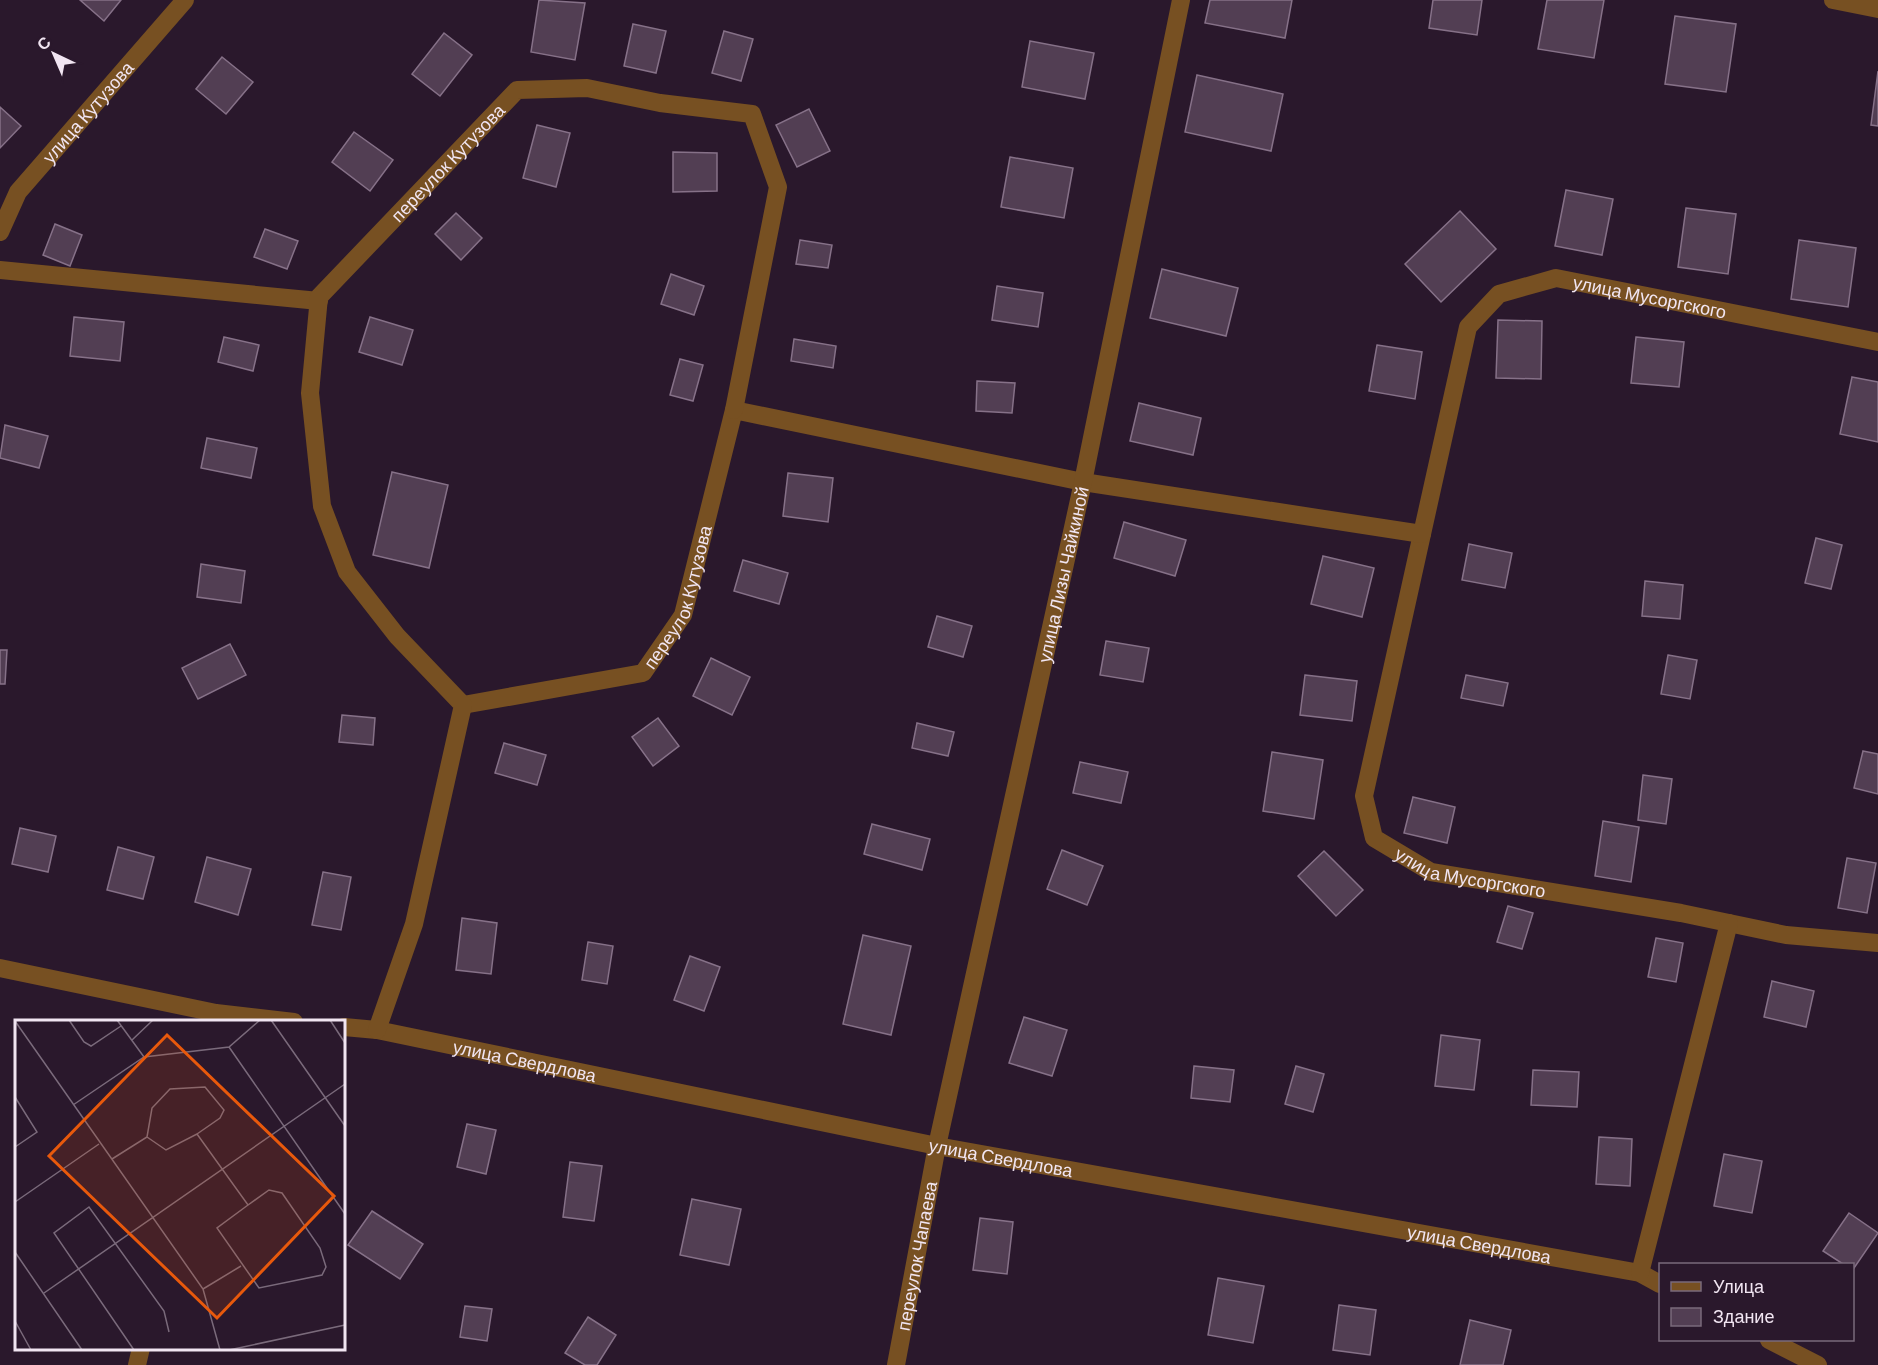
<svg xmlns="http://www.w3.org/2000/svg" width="1878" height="1365" viewBox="0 0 1878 1365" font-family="Barlow,sans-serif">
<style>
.building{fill:#523e53;stroke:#867188;stroke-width:1.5}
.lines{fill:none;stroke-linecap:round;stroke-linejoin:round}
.minor{stroke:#775022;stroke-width:18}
.labels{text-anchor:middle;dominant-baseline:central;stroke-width:5;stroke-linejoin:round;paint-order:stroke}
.street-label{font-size:18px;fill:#f1e5f2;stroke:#2a182c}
.inset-road{fill:none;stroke:#7a6a7b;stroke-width:1.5}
.view{fill:#e8590c;fill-opacity:0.15;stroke:#e8590c;stroke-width:3}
.inset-edge{fill:none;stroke:#f1e5f2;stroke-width:3}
</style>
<rect width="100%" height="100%" fill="#2a182c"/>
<g class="building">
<polygon points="80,0 121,0 104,21"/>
<polygon points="539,0 585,3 575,60 531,52"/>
<polygon points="1210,0 1292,0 1285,38 1205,23"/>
<polygon points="1433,0 1482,0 1477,35 1429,28"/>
<polygon points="1547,0 1604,0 1594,58 1538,49"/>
<polygon points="1675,16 1736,24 1726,92 1665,84"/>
<polygon points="633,24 666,31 656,73 624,66"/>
<polygon points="724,31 753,39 741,81 712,73"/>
<polygon points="444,33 472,55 440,96 412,74"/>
<polygon points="1030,41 1094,53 1085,99 1022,87"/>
<polygon points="222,57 253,82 226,114 196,89"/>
<polygon points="1878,71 1878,126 1871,125"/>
<polygon points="1197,75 1283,94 1271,151 1185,132"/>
<polygon points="0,107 21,126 0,148"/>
<polygon points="809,109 830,151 797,167 776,125"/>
<polygon points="537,125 570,133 556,187 523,178"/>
<polygon points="354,132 393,160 370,191 332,162"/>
<polygon points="673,152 717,153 717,191 673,192"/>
<polygon points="1010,157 1073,168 1064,218 1001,207"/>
<polygon points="1566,190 1613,199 1602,255 1555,246"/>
<polygon points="1686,208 1736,214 1728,274 1678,267"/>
<polygon points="1460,211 1496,249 1441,302 1405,264"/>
<polygon points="456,213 482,238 461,260 435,234"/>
<polygon points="55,224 82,235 70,266 43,255"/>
<polygon points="265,229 298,241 287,269 254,257"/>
<polygon points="800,240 832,245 828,268 796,264"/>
<polygon points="1799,240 1856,248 1848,307 1791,299"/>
<polygon points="1162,269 1238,288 1226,336 1150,318"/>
<polygon points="671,274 704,286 694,315 661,304"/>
<polygon points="997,286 1043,293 1038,327 992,320"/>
<polygon points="74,317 124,322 120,361 70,356"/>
<polygon points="370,317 413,330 402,365 359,352"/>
<polygon points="1498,320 1542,321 1541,379 1496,378"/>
<polygon points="224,337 259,345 253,371 218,362"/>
<polygon points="1636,337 1684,342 1679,387 1631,383"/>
<polygon points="794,339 836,346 833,368 791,361"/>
<polygon points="1377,345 1422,352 1415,399 1369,391"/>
<polygon points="680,359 703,365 693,401 670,395"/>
<polygon points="1852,377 1878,382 1878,442 1840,434"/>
<polygon points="977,381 1015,383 1012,413 976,411"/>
<polygon points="1139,403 1201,418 1193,455 1130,441"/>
<polygon points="5,425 48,436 39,468 0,458"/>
<polygon points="207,438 257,448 251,478 201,468"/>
<polygon points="392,472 448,485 429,568 373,555"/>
<polygon points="788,473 833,478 828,522 783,516"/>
<polygon points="1124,522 1186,540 1175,576 1114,558"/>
<polygon points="1816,538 1842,545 1831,589 1805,583"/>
<polygon points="1469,544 1512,553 1505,588 1462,580"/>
<polygon points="1323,556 1374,568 1362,617 1311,604"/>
<polygon points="743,560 788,573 779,604 734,591"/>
<polygon points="201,564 245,571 241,603 197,597"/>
<polygon points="1645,581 1683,585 1680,619 1642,616"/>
<polygon points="937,616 972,626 963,657 928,647"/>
<polygon points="1106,641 1149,648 1143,682 1100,675"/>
<polygon points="230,644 246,675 198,699 182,668"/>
<polygon points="0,650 7,650 5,684 0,684"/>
<polygon points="1668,655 1697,660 1690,699 1661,694"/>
<polygon points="711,658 750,677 732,715 693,696"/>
<polygon points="1305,675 1357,681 1352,721 1300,715"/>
<polygon points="1466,675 1508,683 1503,706 1461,698"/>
<polygon points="342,715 375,718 373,745 339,742"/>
<polygon points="658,718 679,746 653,766 632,737"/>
<polygon points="917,723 954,732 948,756 912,748"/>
<polygon points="504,743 546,755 537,785 495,773"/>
<polygon points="1863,751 1878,754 1878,794 1854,788"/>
<polygon points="1272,752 1323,760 1314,819 1263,811"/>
<polygon points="1080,762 1128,772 1121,803 1073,793"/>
<polygon points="1643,775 1672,779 1666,824 1638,820"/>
<polygon points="1413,797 1455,807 1447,843 1404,833"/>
<polygon points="1603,821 1639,827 1631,882 1595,876"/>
<polygon points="872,824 930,839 922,870 864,854"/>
<polygon points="20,828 56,836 48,872 12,864"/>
<polygon points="118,847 154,857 143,899 107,890"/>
<polygon points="1062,850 1103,866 1087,905 1047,889"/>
<polygon points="1324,851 1363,890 1336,916 1298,876"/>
<polygon points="207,857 251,869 238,915 195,902"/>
<polygon points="1847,858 1876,863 1867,913 1838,908"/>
<polygon points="323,872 351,877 341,930 312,925"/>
<polygon points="1508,906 1533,913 1522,949 1497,942"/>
<polygon points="462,918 497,923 491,974 456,970"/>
<polygon points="863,935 911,946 891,1035 843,1024"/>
<polygon points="1656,938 1683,943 1676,982 1648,977"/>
<polygon points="588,942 613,946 607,984 582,980"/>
<polygon points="690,956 720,967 704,1011 674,1000"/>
<polygon points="1772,981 1814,991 1806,1027 1764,1017"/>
<polygon points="1024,1017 1067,1030 1052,1076 1009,1063"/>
<polygon points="1441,1035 1480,1040 1474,1090 1435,1086"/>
<polygon points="1194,1066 1234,1070 1230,1102 1191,1098"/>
<polygon points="1296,1066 1324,1074 1313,1112 1285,1104"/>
<polygon points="1533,1070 1579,1072 1577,1107 1531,1105"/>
<polygon points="467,1124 496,1130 486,1174 457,1167"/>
<polygon points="1599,1137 1632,1139 1630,1186 1596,1184"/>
<polygon points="1724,1154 1762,1161 1752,1213 1714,1206"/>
<polygon points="570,1162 602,1166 594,1221 563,1217"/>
<polygon points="692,1199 741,1209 729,1265 680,1255"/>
<polygon points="372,1211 423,1244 400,1279 348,1245"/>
<polygon points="1849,1213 1878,1233 1852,1271 1852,1264 1843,1264 1823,1251"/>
<polygon points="980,1218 1013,1222 1007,1274 973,1270"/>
<polygon points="1218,1278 1264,1286 1253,1343 1208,1335"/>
<polygon points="1339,1305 1376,1310 1370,1355 1333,1350"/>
<polygon points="465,1306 492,1309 487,1341 460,1337"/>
<polygon points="588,1317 616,1335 597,1365 585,1365 565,1353"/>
<polygon points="1470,1320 1511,1330 1503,1365 1460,1365"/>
</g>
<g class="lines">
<g class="minor">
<polyline points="1833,0 1878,9"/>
<path id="s1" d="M0,232l18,-40 167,-192"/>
<polyline points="0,270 319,301"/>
<path id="s2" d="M1422,534l-58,262 10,42 57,34 250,41 105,22 92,8"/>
<path id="s3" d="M463,705l180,-32 40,-58 51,-205 349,72 339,52 46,-207 31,-33 57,-16 322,64"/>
<polyline points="0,968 216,1013 294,1022"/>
<path id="s4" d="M344,1027l33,3 560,116 703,127 20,11"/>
<path id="s5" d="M377,1030l37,-106 49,-219 -66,-69 -50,-64 -25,-66 -12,-113 9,-96 198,-207 70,-2 73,15 92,11 26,73 -44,223"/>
<polyline points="1640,1273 1729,923"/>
<polyline points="1769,1340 1818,1365"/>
<polyline points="137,1365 141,1348"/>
<path id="s6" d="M896,1365l41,-219 146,-664 98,-482"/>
</g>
</g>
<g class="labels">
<g class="street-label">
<text stroke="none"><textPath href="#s1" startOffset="150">улица Кутузова</textPath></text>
<text stroke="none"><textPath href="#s5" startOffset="980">переулок Кутузова</textPath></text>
<text stroke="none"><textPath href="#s3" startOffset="1576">улица Мусоргского</textPath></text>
<text stroke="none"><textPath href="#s6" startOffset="808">улица Лизы Чайкиной</textPath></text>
<text stroke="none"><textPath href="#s3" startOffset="268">переулок Кутузова</textPath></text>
<text stroke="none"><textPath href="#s2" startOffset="416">улица Мусоргского</textPath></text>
<text stroke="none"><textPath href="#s4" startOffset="184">улица Свердлова</textPath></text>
<text stroke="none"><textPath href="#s4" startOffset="670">улица Свердлова</textPath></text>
<text stroke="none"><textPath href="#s4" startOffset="1156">улица Свердлова</textPath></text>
<text stroke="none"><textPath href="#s6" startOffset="111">переулок Чапаева</textPath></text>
</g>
</g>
<g transform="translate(15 1020)">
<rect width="330" height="330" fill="#2a182c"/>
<path class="inset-road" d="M54,0l15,22 7,4 30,-20M102,0l27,37M256,0l74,106M315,0l15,23M0,1l188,268 17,61M117,20l21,-20M214,27l116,167M0,77l22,35 -22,15M58,85l71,-48 85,-10 31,-27M132,117l19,13 31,-16 51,71 21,-15 13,3 38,55 6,19 -4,8 -63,13 -42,-60 31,-23M97,139l35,-22 5,-29 18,-19 35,-2 19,23 -4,8 -23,16M0,182l84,-58M0,232l67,98M188,269l38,-23M29,273l301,-209M0,301l16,29M119,330l-80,-117 35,-26 75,104 5,21M214,330l116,-25"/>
<path class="view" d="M152,15l167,161 -117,122 -168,-162z"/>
<rect width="330" height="330" class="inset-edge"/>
</g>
<rect x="1659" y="1263" width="195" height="78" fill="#2a182c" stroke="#7a6a7b" stroke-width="1.5"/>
<rect x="1671" y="1282" width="30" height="9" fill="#775022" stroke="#7a6a7b" stroke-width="1.5"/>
<text x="1713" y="1293" font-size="18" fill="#f1e5f2">Улица</text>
<rect x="1671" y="1308" width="30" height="18" fill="#523e53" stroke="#7a6a7b" stroke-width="1.5"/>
<text x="1713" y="1323" font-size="18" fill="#f1e5f2">Здание</text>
<g transform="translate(54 54) rotate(316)" stroke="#2a182c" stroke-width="4.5" paint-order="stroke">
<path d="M0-4.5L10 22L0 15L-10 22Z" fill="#f1e5f2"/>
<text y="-9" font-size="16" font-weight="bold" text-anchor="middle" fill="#f1e5f2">С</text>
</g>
</svg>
